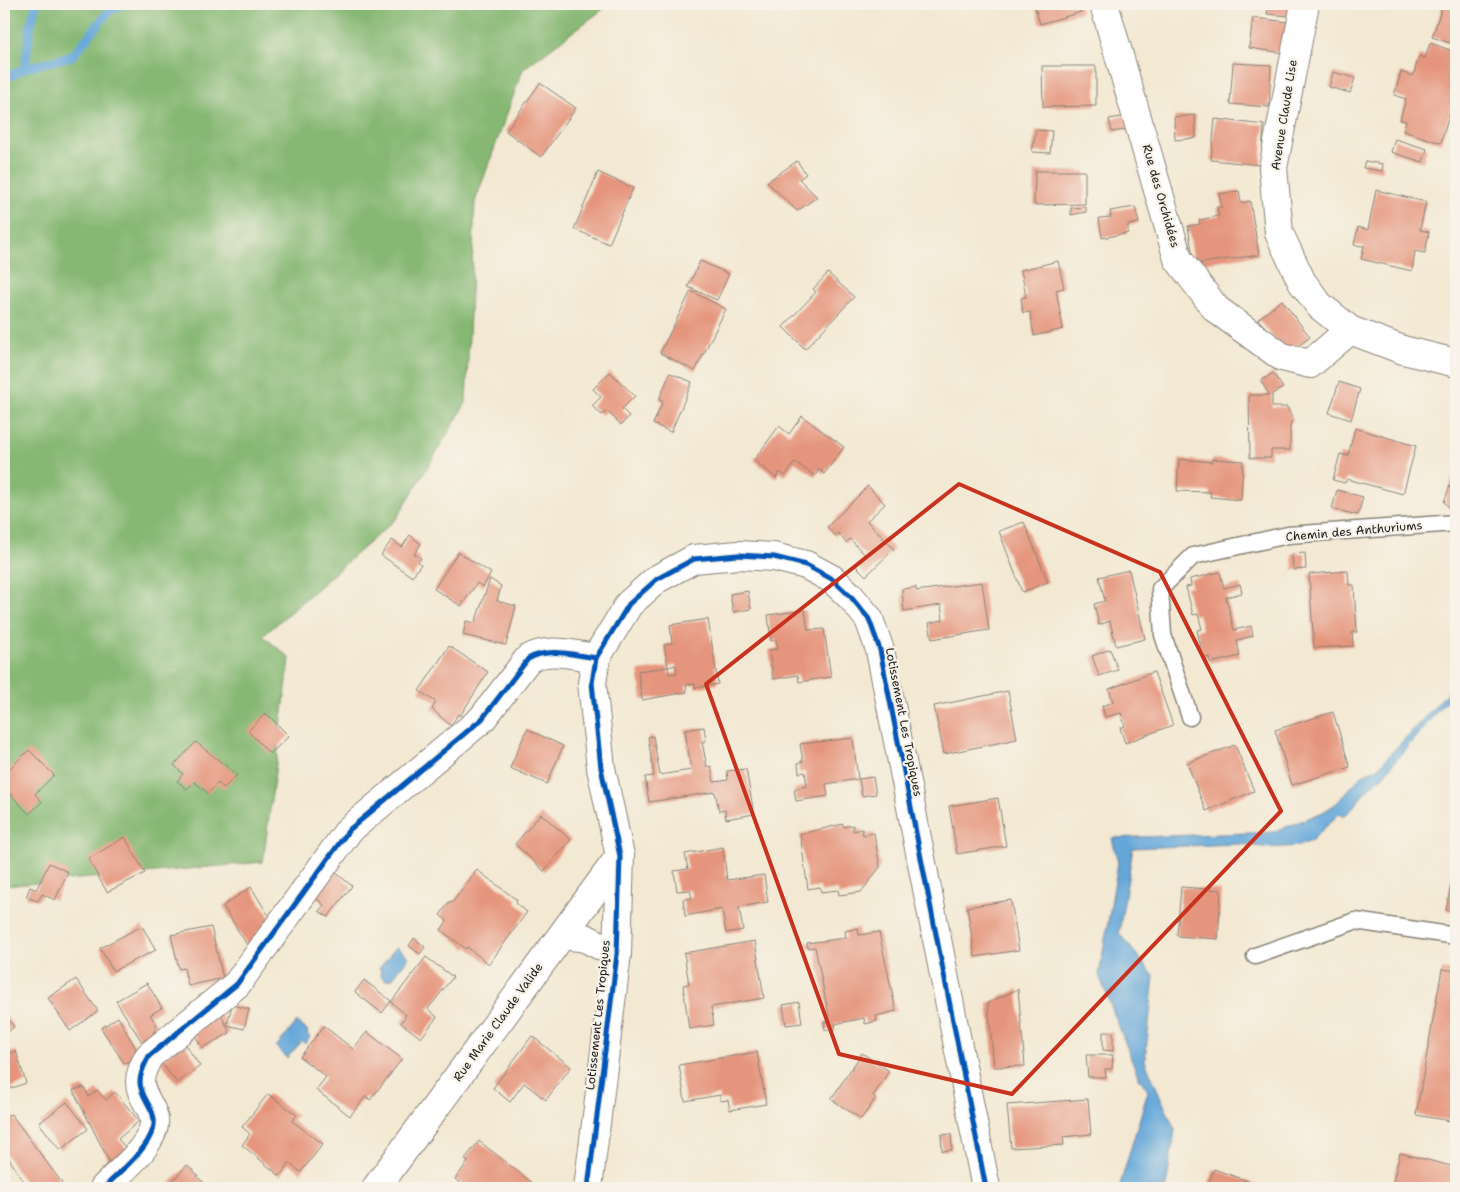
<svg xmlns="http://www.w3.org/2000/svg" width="1460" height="1192" viewBox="0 0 1460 1192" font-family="'Shantell Sans',sans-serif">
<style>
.forest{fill:#86b873;stroke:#516a48}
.water{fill:#65a7d9;stroke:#40627a}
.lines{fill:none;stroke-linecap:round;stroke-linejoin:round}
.stream{stroke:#65a7d9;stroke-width:9}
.building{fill:#e5957d}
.lane-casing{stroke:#888277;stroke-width:19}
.street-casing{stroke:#888277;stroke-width:30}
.secondary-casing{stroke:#888277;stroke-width:30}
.lane{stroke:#fff;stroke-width:16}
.street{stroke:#fff;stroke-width:28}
.secondary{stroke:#fff;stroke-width:28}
.cycleway-casing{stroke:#f7f3e8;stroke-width:8}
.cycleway{stroke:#0057b8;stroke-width:5}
.marked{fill:none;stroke:#c8321e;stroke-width:4;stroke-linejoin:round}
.labels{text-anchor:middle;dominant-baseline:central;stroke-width:4.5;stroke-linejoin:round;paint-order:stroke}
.street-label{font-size:12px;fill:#1c1c1c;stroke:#f7f3e8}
</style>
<rect width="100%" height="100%" fill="#f7f3e8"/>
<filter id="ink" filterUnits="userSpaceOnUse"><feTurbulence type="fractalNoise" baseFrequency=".02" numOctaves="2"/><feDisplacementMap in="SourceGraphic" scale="10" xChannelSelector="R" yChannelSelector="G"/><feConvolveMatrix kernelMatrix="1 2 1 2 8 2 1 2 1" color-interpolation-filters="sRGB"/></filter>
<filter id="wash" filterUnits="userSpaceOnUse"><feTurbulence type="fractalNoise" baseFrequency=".0096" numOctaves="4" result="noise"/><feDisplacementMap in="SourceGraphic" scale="20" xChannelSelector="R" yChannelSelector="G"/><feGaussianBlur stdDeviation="1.12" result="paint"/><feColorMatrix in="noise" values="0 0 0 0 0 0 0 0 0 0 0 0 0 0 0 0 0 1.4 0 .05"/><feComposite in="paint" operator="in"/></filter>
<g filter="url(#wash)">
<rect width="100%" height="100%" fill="#f3e8d2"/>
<polygon class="forest" points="4,4 610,4 523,69 475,202 466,403 397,518 263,636 290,658 263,862 4,886"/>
<g class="water">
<path d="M1456,683v6l-74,88c-17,10 -23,27 -38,39l-5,-2 -28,27 -12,5 -28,2 -32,-4 -106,4 -14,85 35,43 -9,85 30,69 -9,58h-47l29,-97 -10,-15 -39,-101 19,-112 -6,-25 162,-6 49,-20 14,-9 25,-28 15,-6z"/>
<polygon points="396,947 409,957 392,979 385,980 380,975 381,970 379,969"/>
<polygon points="297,1022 308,1031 307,1034 310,1037 305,1044 302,1041 287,1058 276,1047"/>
</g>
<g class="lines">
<g class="stream">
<polyline points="25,68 30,28 36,4"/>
<polyline points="4,79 25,68 72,56 111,9 124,4"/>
</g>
</g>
<g id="blocks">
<g class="building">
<polygon points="1034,4 1079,4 1081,12 1040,24"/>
<polygon points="1269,4 1291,6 1289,16 1267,14"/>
<polygon points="1443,4 1456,4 1456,45 1432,37"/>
<polygon points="1253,18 1289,22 1284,53 1249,48"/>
<polygon points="1430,43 1456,52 1456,91 1441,143 1403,131 1406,121 1400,120 1406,99 1394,95 1401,72 1413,76 1419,56 1425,58"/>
<polygon points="1233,63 1271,65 1269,107 1230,104"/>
<polygon points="1042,66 1096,66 1096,106 1043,107"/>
<polygon points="1333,72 1355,78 1350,93 1329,87"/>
<polygon points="540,83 576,108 541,157 506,131"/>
<polygon points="1195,115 1196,138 1175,140 1174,117"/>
<polygon points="1127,116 1129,129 1112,132 1109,119"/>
<polygon points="1215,119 1264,125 1261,165 1211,160"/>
<polygon points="1036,130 1052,131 1050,153 1032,152"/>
<polygon points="1395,139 1427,149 1423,162 1391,152"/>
<polygon points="797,161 806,174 799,179 817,197 797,211 767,182"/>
<polygon points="1365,161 1383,164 1382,171 1363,168"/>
<polygon points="1035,171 1085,171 1085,204 1034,205"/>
<polygon points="598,172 633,188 609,244 574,229"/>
<polygon points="1376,190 1426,202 1420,230 1429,232 1425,253 1415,251 1412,271 1361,259 1364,246 1354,245 1358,227 1368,230"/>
<polygon points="1239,191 1241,203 1250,201 1259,255 1194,264 1188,226 1200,224 1199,220 1219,216 1217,207 1222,207 1219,194"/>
<polygon points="1086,207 1086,212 1071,215 1071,208"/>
<polygon points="1135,207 1139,223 1128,225 1128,233 1102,238 1099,218 1111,217 1110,211"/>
<polygon points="700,261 729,274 717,300 688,287"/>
<polygon points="1058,261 1064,288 1056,290 1063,329 1034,336 1030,312 1023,313 1021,298 1026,297 1021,270"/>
<polygon points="828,273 854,297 805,349 783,327 816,292 813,289"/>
<polygon points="691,291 726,309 695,371 660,353"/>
<polygon points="1282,300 1310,337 1287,355 1258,319"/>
<polygon points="610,372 635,396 622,409 629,416 621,425 607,411 602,415 592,406 601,397 593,389"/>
<polygon points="670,373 692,382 671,432 653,424 663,401 659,400"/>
<polygon points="1273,373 1283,388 1272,394 1272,407 1287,407 1293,419 1290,425 1290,450 1271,450 1271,458 1250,458 1249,395 1269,395 1261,381"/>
<polygon points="1339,382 1360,389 1351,420 1329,413"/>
<polygon points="802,416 844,447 824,474 819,469 815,476 795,462 785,476 780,472 776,478 754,460 779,426 789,434"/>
<polygon points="1355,428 1416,446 1403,494 1347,479 1345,483 1333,480 1340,454 1348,456"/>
<polygon points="1179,459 1212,462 1212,459 1243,461 1241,500 1210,497 1211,492 1177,491"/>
<polygon points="1456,469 1456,515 1444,502"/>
<polygon points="868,486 885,504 867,521 894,549 866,576 856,566 866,556 850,539 846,543 838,533 835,536 827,527"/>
<polygon points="1337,490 1363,497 1358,515 1332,509"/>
<polygon points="1024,522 1048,582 1022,592 999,531"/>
<polygon points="410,535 421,544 414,554 421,558 418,562 421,564 412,577 381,555 392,540 402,547"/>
<polygon points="458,552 491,573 483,587 477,583 461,606 434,589"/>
<polygon points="1305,553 1306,569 1293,570 1292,554"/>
<polygon points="1129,570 1145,639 1116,646 1110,621 1099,625 1094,604 1105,601 1099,577"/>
<polygon points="1348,571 1349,585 1354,585 1355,602 1357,632 1352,632 1353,646 1314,648 1309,574"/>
<polygon points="1220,572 1224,588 1240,584 1242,593 1226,597 1234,630 1251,626 1253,636 1237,640 1240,656 1210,663 1209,657 1203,658 1197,630 1202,629 1198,614 1193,615 1186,587 1191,586 1190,579"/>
<polygon points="490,579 501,586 497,601 516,606 506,645 463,635 466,621 475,623"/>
<polygon points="982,582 989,630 932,639 929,623 943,620 941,605 904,611 902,589 916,587 916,591"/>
<polygon points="748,591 751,609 733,612 730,594"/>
<polygon points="805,610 808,630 824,629 831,677 799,682 798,675 773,679 769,650 778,649 776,640 771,641 768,615"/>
<polygon points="708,619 718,684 695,688 695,684 686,685 687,692 642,700 638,671 668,667 669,674 677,673 676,665 668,667 664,645 672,643 670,625"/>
<polygon points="449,646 488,672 460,716 458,714 451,726 432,709 436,702 419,691"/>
<polygon points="1110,649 1118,670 1099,676 1092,656"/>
<polygon points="1154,672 1173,725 1125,743 1120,728 1125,726 1121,713 1105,717 1102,706 1113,702 1109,689"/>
<polygon points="1008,691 1017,739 944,754 934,706"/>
<polygon points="1333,712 1350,767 1292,785 1275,730"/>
<polygon points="266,713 289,736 270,754 248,731"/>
<polygon points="704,727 706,741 702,742 707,767 711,766 714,782 728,780 727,771 746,769 754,814 726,819 725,810 719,811 715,792 649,802 645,777 654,776 648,737 653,736 660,775 691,770 685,730"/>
<polygon points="527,729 563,746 547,784 510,768"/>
<polygon points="853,738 858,779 826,784 828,796 796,801 794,789 807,786 805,772 799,773 798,763 803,761 800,744"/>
<polygon points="196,742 237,775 224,788 218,783 208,793 194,782 187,789 177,781 183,774 174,765"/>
<polygon points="1235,745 1254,791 1206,811 1187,763"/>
<polygon points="29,750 54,775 35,794 42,802 29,814 4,787 7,781 4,774"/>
<polygon points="873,777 876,794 862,796 859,779"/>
<polygon points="998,798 1006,846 957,854 949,806"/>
<polygon points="541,814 571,840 544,871 515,844"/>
<polygon points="843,824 844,827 853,825 853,831 862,829 863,835 874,833 880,867 861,892 839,895 838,890 821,892 820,887 808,889 800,834"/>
<polygon points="125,837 145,873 107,892 88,859"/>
<polygon points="723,847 727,880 764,875 768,902 739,907 743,930 726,933 722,909 685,916 683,899 692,898 690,890 677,891 674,871 688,869 685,854"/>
<polygon points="49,863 68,872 55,900 42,894 38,901 26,897 30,887 36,890"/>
<polygon points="1455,863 1456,863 1456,912 1446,910"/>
<polygon points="330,868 352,886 328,917 319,911 324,905 311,893"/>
<polygon points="477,870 517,900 516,903 527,912 489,964 467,947 466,949 441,930 447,921 440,915 450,901 452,903"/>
<polygon points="251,887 272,921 257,932 260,936 247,945 223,906"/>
<polygon points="1181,887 1221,890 1218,939 1177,936"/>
<polygon points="1011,900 1019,950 975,957 967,907"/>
<polygon points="142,926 156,950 113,971 100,948"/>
<polygon points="211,927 223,978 188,986 184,968 179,969 171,935"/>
<polygon points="858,928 859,935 879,932 896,1011 876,1016 877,1021 865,1024 864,1018 835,1024 835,1029 825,1030 824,1022 830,1021 815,947 808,948 807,943 846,938 845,931"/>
<polygon points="414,938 425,947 420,954 409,946"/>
<polygon points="755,941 764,998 711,1007 714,1025 689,1029 683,985 689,984 684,953"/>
<polygon points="426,957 453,977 428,1009 437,1017 421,1038 401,1023 406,1015 391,1002"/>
<polygon points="1442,969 1456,971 1456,1122 1416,1115"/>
<polygon points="76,979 98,1011 70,1031 48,998"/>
<polygon points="364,980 391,1001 382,1013 355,992"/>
<polygon points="147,983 162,1008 150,1015 157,1025 152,1036 142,1042 116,1001"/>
<polygon points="1018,989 1025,1066 994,1067 988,1003"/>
<polygon points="799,1002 802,1023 786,1025 783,1005"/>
<polygon points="232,1005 249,1009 244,1029 227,1025"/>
<polygon points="219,1011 230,1033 202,1048 190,1026"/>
<polygon points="4,1013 14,1027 4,1035"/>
<polygon points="118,1017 139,1054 131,1061 124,1063 101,1028"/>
<polygon points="324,1026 353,1049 367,1032 402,1059 370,1100 366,1096 350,1116 316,1090 326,1077 300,1057"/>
<polygon points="1103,1032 1113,1032 1113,1051 1103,1050"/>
<polygon points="532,1036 571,1067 546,1100 524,1083 510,1102 493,1088"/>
<polygon points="184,1043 200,1066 177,1083 160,1061"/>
<polygon points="16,1051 26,1083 4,1091 4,1055"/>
<polygon points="757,1052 766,1104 730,1110 728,1100 720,1101 720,1095 685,1101 679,1065"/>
<polygon points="862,1053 889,1071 873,1096 876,1098 861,1119 831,1099"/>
<polygon points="1086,1055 1113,1055 1112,1069 1105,1069 1106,1077 1088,1077"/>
<polygon points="84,1087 89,1097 97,1090 106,1100 115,1092 139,1121 118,1139 127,1149 111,1165 73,1090"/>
<polygon points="268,1094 297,1115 292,1121 323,1144 301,1172 289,1163 280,1176 242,1145 250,1134 242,1127"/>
<polygon points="1088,1099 1091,1134 1063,1137 1064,1145 1011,1148 1007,1105"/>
<polygon points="67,1102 88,1129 60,1150 39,1123"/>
<polygon points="11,1114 62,1183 56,1188 28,1188 4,1151 4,1117"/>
<polygon points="951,1134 952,1150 942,1151 941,1135"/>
<polygon points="479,1141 531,1182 526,1188 466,1188 455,1179 468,1162 465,1159"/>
<polygon points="1400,1153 1455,1167 1456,1188 1401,1188 1392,1186"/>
<polygon points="187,1165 198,1175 197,1177 211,1188 166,1188"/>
<polygon points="1214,1169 1264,1187 1263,1188 1207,1188"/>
</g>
</g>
</g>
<g filter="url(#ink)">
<use href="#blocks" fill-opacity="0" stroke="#888277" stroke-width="1"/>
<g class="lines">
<g class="lane-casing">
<g id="lane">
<polyline points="1190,717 1163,635 1160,589 1193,556 1288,535 1456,523"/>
<polyline points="1255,956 1355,921 1456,936"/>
</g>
</g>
<g class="street-casing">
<g id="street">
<polyline points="1104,4 1178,259 1216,309 1282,357 1310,364 1350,330"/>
<polyline points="563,935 585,938 617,954"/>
<path d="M104,1188c16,-17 42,-36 49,-59 6,-18 -13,-30 -13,-47 0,-10 5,-18 9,-26l88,-72 112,-154 133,-111 46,-60c21,-12 45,-4 68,-1"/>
<polyline points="376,1188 620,856"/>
<polyline points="588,1188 617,954 620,856 601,768 592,683 596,658 629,604 657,579 694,559 738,555 774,557 806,565 832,579 850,596 869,619 880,650 986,1188"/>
</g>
</g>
<g class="secondary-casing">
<polyline id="secondary" points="1305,4 1273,168 1279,233 1302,282 1320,306 1350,330 1403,350 1456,363"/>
</g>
<use href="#lane" class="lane"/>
<use href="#street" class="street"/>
<use href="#secondary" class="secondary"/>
<g class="cycleway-casing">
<g id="cycleway">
<path d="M104,1188c16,-17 42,-36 49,-59 6,-18 -13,-30 -13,-47 0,-10 5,-18 9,-26l88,-72 112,-154 133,-111 46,-60c21,-12 45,-4 68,-1"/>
<polyline points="588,1188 617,954 620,856 601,768 592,683 596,658 629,604 657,579 694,559 738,555 774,557 806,565 832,579 850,596 869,619 880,650 986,1188"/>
</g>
</g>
<use href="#cycleway" class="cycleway"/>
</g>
</g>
<path class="marked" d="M959,484l201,88 121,239 -269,283 -173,-40 -133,-370z"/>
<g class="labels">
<g class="street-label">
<text transform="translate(1284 115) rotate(-81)">Avenue Claude Lise</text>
<text transform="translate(1161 196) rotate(74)">Rue des Orchidées</text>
<text transform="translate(1354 531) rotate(-5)">Chemin des Anthuriums</text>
<text transform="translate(904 722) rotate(79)">Lotissement Les Tropiques</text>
<text transform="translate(598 1015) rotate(-84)">Lotissement Les Tropiques</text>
<text transform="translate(498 1022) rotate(-54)">Rue Marie Claude Valide</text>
</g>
</g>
<rect width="1460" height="1192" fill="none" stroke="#f7f3e8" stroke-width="20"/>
</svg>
